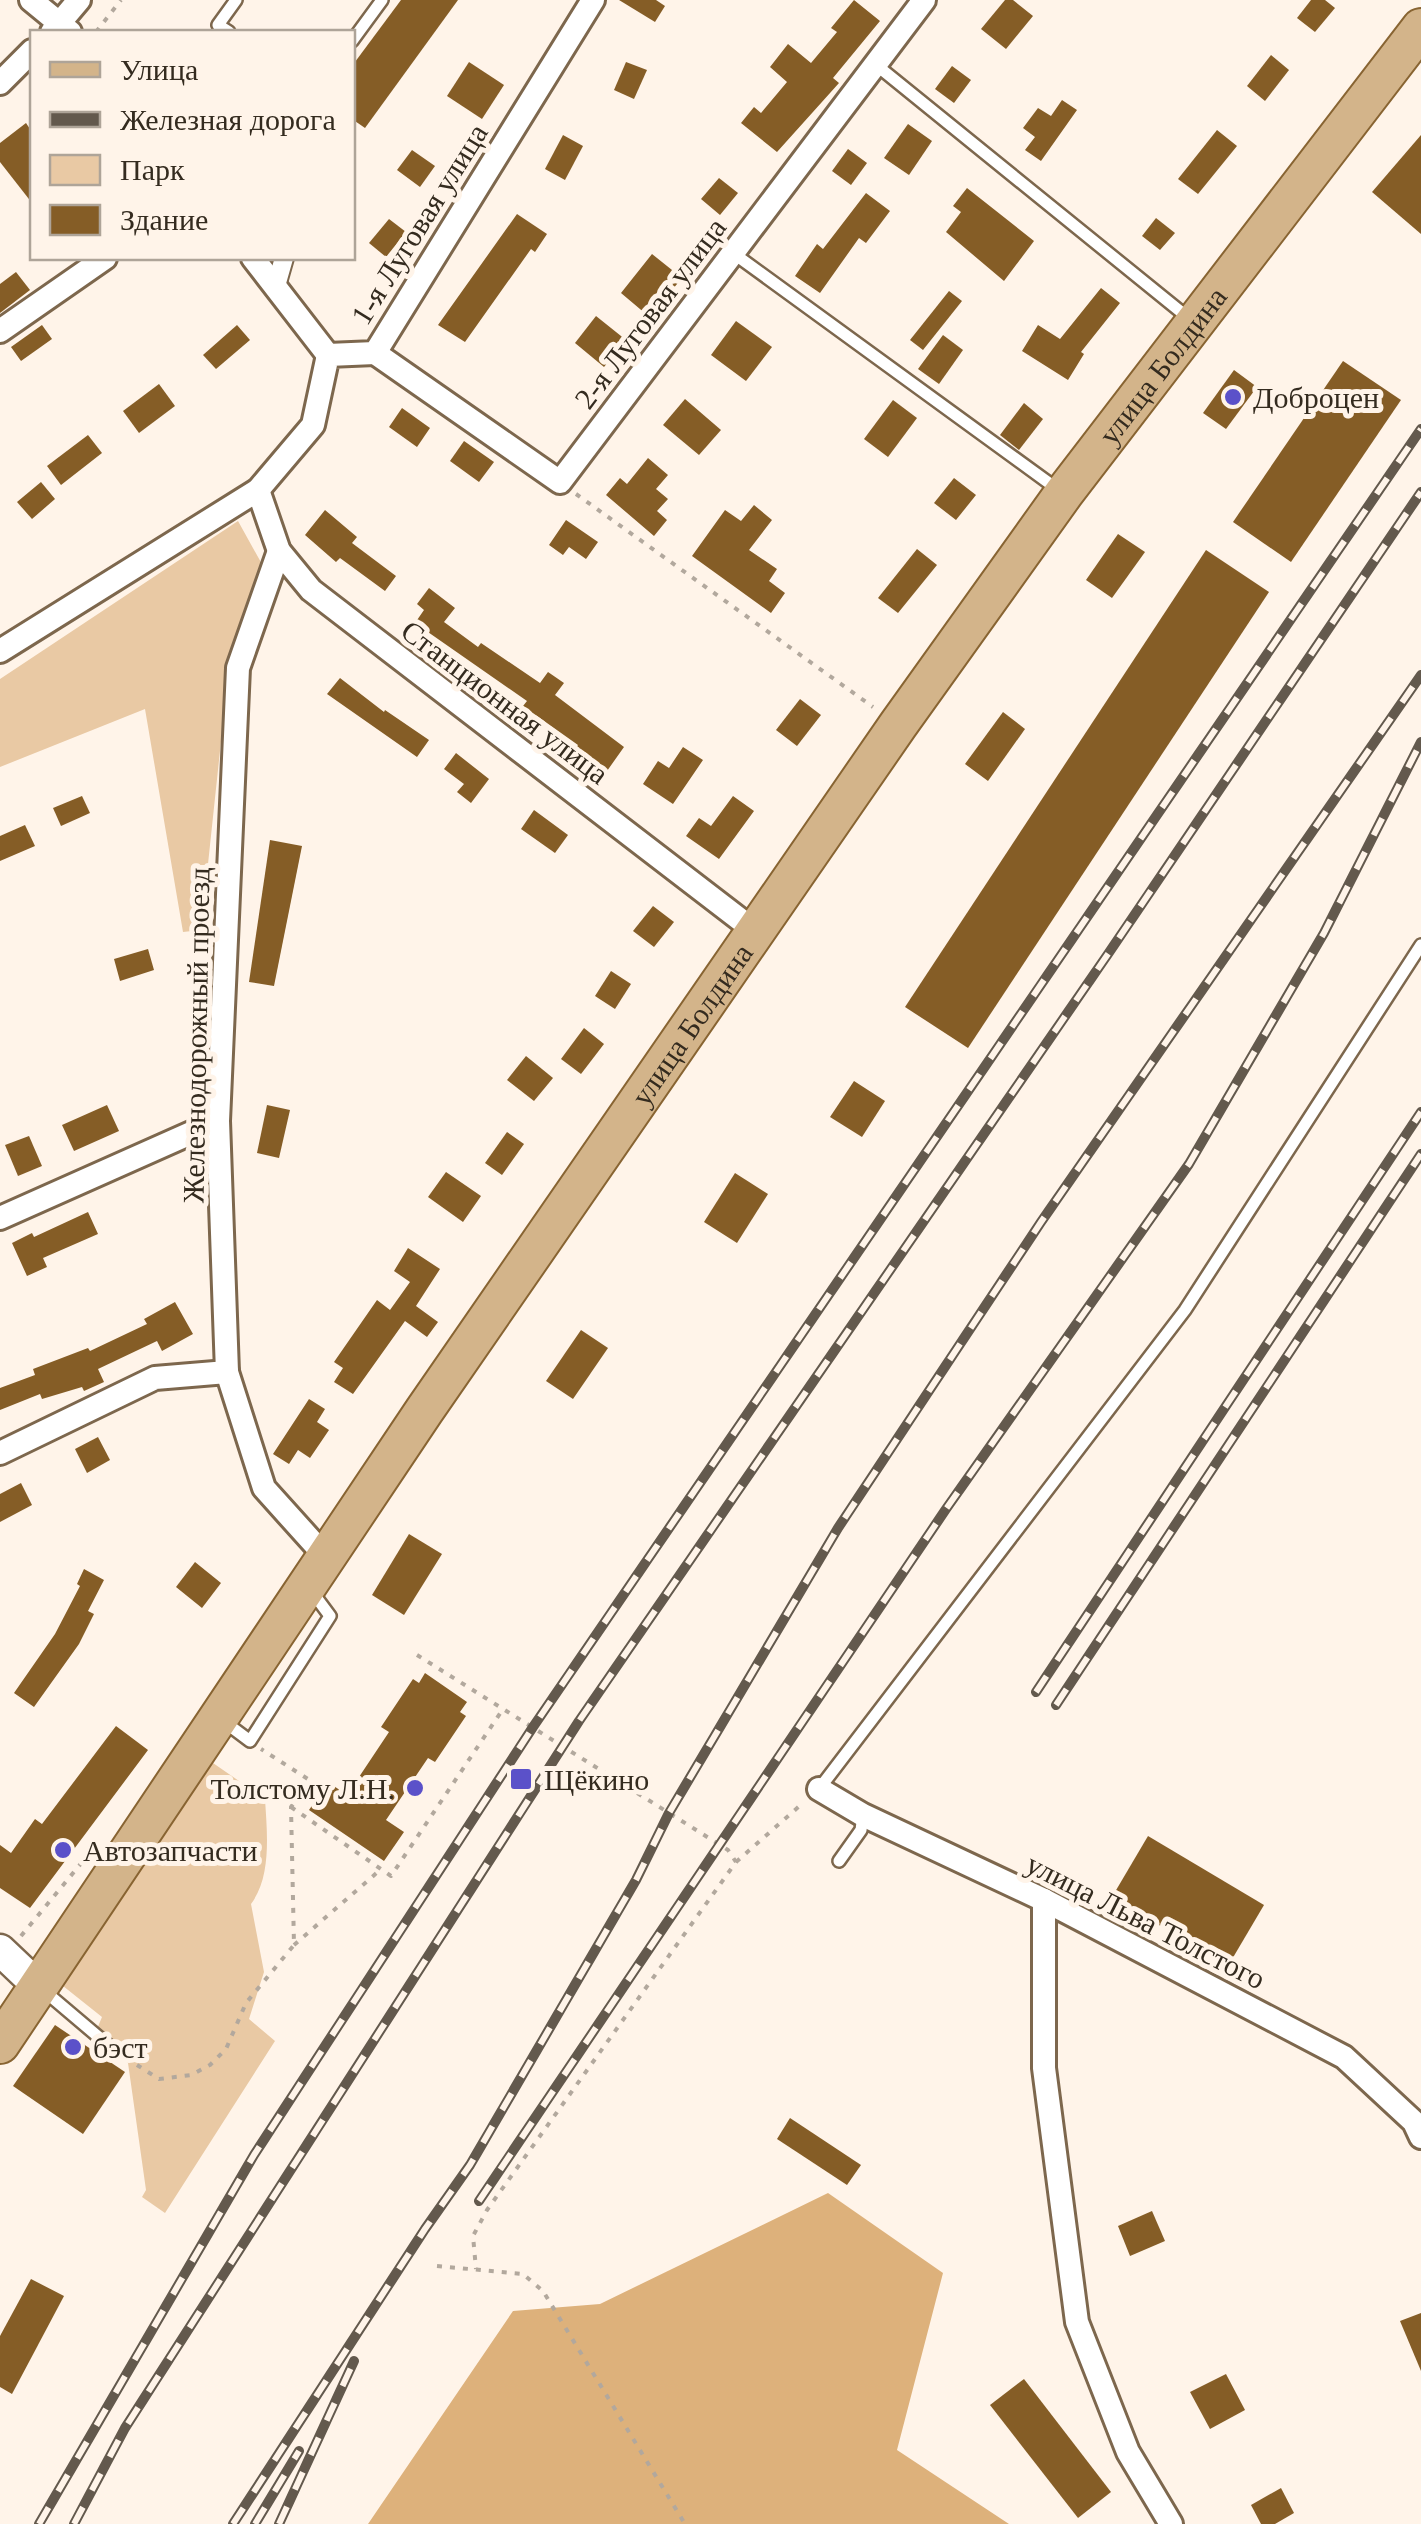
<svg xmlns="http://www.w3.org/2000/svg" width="1421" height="2524" viewBox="0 0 1421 2524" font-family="'Times New Roman',serif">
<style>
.green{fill:#e9c9a4}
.forest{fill:#ddb17b}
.building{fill:#855d26}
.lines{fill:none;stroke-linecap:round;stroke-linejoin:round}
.service-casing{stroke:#7d674d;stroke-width:16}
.pedestrian-casing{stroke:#7d674d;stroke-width:22}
.minor-casing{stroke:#7d674d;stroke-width:28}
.tertiary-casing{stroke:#7d674d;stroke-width:35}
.primary-casing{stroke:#886432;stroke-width:42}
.path{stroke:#b2a89d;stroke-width:4;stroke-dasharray:5 8;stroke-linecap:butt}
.service{stroke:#fff;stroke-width:11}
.pedestrian{stroke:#fff;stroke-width:18}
.minor{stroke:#fff;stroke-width:22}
.tertiary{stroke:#fff;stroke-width:30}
.primary{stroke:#d3b48a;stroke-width:38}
.rail-casing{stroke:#63594d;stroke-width:10}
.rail{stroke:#fff4e9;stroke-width:6;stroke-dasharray:19;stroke-linecap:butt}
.poi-dot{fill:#5b51c9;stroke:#fff4e9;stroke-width:4}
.labels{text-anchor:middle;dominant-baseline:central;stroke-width:10;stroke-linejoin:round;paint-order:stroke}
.street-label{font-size:30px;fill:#342b1f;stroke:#fff4e9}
.poi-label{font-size:30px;fill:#342b1f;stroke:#fff4e9;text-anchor:start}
</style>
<rect width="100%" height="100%" fill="#fff4e9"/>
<g class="green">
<polygon points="238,521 263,566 229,666 201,930 183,932 145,709 0,767 0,679"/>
<path d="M200,1754l65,45c2,33 7,77 -14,105l13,68 -15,47 26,22 -110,172 -23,-16 4,-7 -18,-127 -36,-22 10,-24 -49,-39z"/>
</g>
<polygon class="forest" points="828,2193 943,2273 897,2450 1009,2524 368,2524 513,2311 600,2304"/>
<g class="building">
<polygon points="401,0 458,0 365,128 352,119 352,66"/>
<polygon points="619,0 656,0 665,6 655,22"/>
<polygon points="854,0 880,21 833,78 839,83 777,152 741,123 754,107 761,113 787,82 770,67 788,44 811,63 837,32 831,28"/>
<polygon points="1005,0 1013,0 1033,16 1006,49 981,29"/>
<polygon points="1311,0 1325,0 1335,8 1315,32 1297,18"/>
<polygon points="1271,55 1289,70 1265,101 1247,86"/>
<polygon points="469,62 504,85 482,119 447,96"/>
<polygon points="626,62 647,70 634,99 614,90"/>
<polygon points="952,66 971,80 954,103 935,89"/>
<polygon points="1062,100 1077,110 1041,161 1025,150 1035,137 1023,128 1038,108 1051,116"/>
<polygon points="26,123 32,132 32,203 0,162 0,143"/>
<polygon points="908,124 932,141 909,175 884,158"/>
<polygon points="1217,130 1237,146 1198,194 1178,179"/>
<polygon points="563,135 583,146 565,180 545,169"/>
<polygon points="1421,135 1421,234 1372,192"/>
<polygon points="848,149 867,163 851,185 832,171"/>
<polygon points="412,150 435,166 420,187 397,170"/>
<polygon points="719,178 738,193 720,215 701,199"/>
<polygon points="967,188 1034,241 1004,281 946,232 961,212 953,206"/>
<polygon points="866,193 890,211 866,243 859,238 820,293 795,276 817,244 823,249"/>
<polygon points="517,214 547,234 535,252 531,249 465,342 438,325"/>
<polygon points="1156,218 1175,233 1160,250 1142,236"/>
<polygon points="389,219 406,232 386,257 369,243"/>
<polygon points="652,254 682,278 653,313 653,320 621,293"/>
<polygon points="16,272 30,290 0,313 0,284"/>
<polygon points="1101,288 1120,303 1081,352 1084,354 1068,380 1022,351 1038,325 1060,339"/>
<polygon points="949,291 962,301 923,350 910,340"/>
<polygon points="596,316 626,340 604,367 575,343"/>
<polygon points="736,321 772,347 746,381 711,355"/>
<polygon points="42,325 52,339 21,361 11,347"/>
<polygon points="237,325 250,340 216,369 203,355"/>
<polygon points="943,335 963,350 939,384 918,369"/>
<polygon points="1343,361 1401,400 1291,562 1233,522"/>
<polygon points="1234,370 1257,387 1226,429 1203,413"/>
<polygon points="159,384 175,406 139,433 123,411"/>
<polygon points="685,399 721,430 699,455 663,425"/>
<polygon points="893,400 917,418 888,457 864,439"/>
<polygon points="1024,403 1043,419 1019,450 1000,435"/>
<polygon points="402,408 430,428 417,447 389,427"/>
<polygon points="88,435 102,453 61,485 47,466"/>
<polygon points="464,441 494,462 479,482 450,461"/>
<polygon points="648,458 668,475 656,489 668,499 657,511 667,520 654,536 606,495 620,478 627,484"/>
<polygon points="954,478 976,495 956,520 934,503"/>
<polygon points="41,482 55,499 32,519 17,502"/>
<polygon points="754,505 772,520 749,550 777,569 769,581 785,593 771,613 692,556 725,510 741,521"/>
<polygon points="325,510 357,537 352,543 396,576 385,591 340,558 336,562 305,535"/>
<polygon points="566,520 598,542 586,559 569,547 563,555 549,545"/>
<polygon points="1118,534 1145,552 1112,598 1086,580"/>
<polygon points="917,549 937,565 898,613 878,598"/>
<polygon points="1206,550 1269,592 968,1048 905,1007"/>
<polygon points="429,588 455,608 444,622 478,647 481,643 540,683 548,672 564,683 555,695 624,747 607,771 576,748 578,745 523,706 527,701 415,623 424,610 417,604"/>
<polygon points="340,678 384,712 385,710 429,740 417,757 327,694"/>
<polygon points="800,699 821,715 797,746 776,730"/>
<polygon points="1003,712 1025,729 988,781 965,764"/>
<polygon points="683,747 703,760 673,804 643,784 658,761 669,768"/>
<polygon points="456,753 489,779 471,803 457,792 464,784 444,769"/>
<polygon points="82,796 90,813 61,826 53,808"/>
<polygon points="733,796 754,811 719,859 686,836 699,818 711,826"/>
<polygon points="534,810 568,835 555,853 521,829"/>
<polygon points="25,825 35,846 0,861 0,836"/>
<polygon points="270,840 302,846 274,986 249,982"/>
<polygon points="653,906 674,922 654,947 633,931"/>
<polygon points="148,949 154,970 120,981 114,959"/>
<polygon points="611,971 631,984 615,1009 595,996"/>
<polygon points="584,1028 604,1044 581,1074 561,1059"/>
<polygon points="526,1056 553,1078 534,1101 507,1080"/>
<polygon points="854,1081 885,1101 862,1137 830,1117"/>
<polygon points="107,1105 119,1131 74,1151 62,1125"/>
<polygon points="267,1105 290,1110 279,1158 257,1153"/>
<polygon points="507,1132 524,1144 502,1175 485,1163"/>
<polygon points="29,1136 42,1166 18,1176 5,1145"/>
<polygon points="446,1172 481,1196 463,1222 428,1197"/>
<polygon points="735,1173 768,1194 737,1243 704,1222"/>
<polygon points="88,1212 98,1234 43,1258 47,1267 27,1276 12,1243 32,1233 34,1237"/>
<polygon points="408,1248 440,1269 416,1306 438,1322 427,1337 405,1321 353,1394 334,1382 343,1368 334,1362 377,1300 390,1310 410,1282 394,1271"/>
<polygon points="175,1302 193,1334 162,1351 157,1341 98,1369 104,1382 84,1391 82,1387 42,1399 40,1394 0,1410 0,1388 35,1375 33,1369 88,1348 90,1351 147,1324 144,1319"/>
<polygon points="581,1330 608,1348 573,1399 546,1381"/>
<polygon points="309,1399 325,1409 317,1422 329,1430 310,1458 298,1450 289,1464 273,1454"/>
<polygon points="98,1437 110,1460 87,1473 75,1449"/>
<polygon points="21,1483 32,1505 0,1522 0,1494"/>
<polygon points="409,1534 442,1554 404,1615 372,1595"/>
<polygon points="195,1562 221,1583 202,1608 176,1587"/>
<polygon points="84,1569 104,1580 88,1611 94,1614 79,1644 34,1707 14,1693 55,1634 80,1586 77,1584"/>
<polygon points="425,1673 467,1702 460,1712 466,1716 435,1762 428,1758 386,1820 404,1832 384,1861 309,1810 328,1782 347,1795 389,1732 381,1727 413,1679 419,1683"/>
<polygon points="116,1726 148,1750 30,1908 0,1888 0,1845 11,1853 35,1819 42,1824"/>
<polygon points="1148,1836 1264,1905 1228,1966 1112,1897"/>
<polygon points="55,2025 125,2072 83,2134 13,2086"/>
<polygon points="790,2118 861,2165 847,2185 777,2139"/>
<polygon points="1152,2211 1165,2241 1130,2256 1118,2226"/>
<polygon points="31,2279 64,2296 12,2394 0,2387 0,2336"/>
<polygon points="1421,2313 1421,2371 1400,2321"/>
<polygon points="1226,2374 1245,2410 1210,2429 1190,2392"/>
<polygon points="1024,2379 1111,2492 1078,2518 990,2405"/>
<polygon points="1281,2488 1294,2513 1275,2524 1261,2524 1251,2505"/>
</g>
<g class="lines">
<g class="service-casing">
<g id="service">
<polyline points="229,32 218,25 236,0"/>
<polyline points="352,41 382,0"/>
<polyline points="875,64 1191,320"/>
<polyline points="733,253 1060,491"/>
<polyline points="222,1720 250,1741 330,1616 310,1589"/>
<polyline points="819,1789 1185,1310 1421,945"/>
<polyline points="839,1861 861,1830 863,1815"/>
<polyline points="42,1989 114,2050"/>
</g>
</g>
<g class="pedestrian-casing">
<polyline id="pedestrian" points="276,286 284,258"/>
</g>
<g class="minor-casing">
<g id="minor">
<polyline points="31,0 70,32"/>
<polyline points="52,32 79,0"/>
<polyline points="0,83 32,51"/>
<polyline points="253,258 328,355"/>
<polyline points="0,331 105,258"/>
<polyline points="375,353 560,482 924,0"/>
<polyline points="258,490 279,551 311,590 755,931"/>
<polyline points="279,551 238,668 218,1121 227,1372 264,1488 326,1557"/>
<polyline points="0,651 258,490 313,425 328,355 375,353 593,0"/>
<polyline points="0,1218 218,1121"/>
<polyline points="0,1453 155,1378 227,1372"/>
<polyline points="819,1789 863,1815 1044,1900 1344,2057 1414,2122 1421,2137"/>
<polyline points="1044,1900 1044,2068 1077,2322 1128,2452 1171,2524"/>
</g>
</g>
<g class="tertiary-casing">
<polyline id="tertiary" points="0,1950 38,1986"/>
</g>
<g class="primary-casing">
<g id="primary">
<path id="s1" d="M0,2044l424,-633 474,-686 166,-232 357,-465"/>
</g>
</g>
<g class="path">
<polyline points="96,32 121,0"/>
<polyline points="576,494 873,707"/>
<polyline points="417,1655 728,1850 736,1862 487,2210 473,2236 476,2269"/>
<polyline points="291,1807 391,1876 503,1709"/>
<polyline points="736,1862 804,1802"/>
<polyline points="21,1936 88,1855"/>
<polyline points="294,1945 380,1870"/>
<polyline points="126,2058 159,2079 191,2075 210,2065 226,2049 246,2003 294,1945 291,1807 311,1781 261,1749"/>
<polyline points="437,2266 523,2274 543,2291 685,2524"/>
</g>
<use href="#service" class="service"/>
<use href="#pedestrian" class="pedestrian"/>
<use href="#minor" class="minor"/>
<use href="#tertiary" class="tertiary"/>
<use href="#primary" class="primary"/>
<g class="rail-casing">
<g id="rail">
<polyline points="1036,1692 1421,1112"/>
<polyline points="1056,1705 1421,1154"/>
<polyline points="479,2201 946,1509 1189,1164 1324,933 1421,742"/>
<polyline points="39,2524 254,2155 533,1727 1421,429"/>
<polyline points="74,2524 125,2428 579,1721 1108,954 1421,492"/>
<polyline points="233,2524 425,2229 470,2165 636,1880 669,1813 838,1528 1041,1222 1421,675"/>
<polyline points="255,2524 299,2451"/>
<polyline points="279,2524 354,2361"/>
</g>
</g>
<use href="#rail" class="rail"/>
</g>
<g class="poi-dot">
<circle cx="1233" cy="397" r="10"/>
<rect x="509" y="1767" width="24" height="24" rx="5"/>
<circle cx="415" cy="1788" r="10"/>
<circle cx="63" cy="1850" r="10"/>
<circle cx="73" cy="2047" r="10"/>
</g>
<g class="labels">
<g class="street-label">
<text transform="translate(419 224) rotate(-58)">1-я Луговая улица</text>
<text transform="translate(650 313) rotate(-53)">2-я Луговая улица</text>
<text stroke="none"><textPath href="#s1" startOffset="2042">улица Болдина</textPath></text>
<text transform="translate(505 702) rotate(37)">Станционная улица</text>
<text stroke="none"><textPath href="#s1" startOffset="1232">улица Болдина</textPath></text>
<text transform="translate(196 1035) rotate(-89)">Железнодорожный проезд</text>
<text transform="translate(1146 1921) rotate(27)">улица Льва Толстого</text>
</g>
<g class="poi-label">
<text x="1253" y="397">Доброцен</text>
<text x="544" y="1779">Щёкино</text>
<text x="395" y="1788" text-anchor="end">Толстому Л.Н.</text>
<text x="83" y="1850">Автозапчасти</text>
<text x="93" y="2047">бэст</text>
</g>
</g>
<rect x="30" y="30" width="325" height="230" fill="#fff4e9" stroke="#aea498" stroke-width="2.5"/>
<rect x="50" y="62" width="50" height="15" fill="#d3b48a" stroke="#aea498" stroke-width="2.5"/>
<text x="120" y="80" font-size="30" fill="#342b1f">Улица</text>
<rect x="50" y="112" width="50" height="15" fill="#63594d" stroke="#aea498" stroke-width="2.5"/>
<text x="120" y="130" font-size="30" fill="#342b1f">Железная дорога</text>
<rect x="50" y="155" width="50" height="30" fill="#e9c9a4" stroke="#aea498" stroke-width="2.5"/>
<text x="120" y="180" font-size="30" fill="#342b1f">Парк</text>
<rect x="50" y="205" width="50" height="30" fill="#855d26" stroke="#aea498" stroke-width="2.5"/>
<text x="120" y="230" font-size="30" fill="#342b1f">Здание</text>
</svg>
